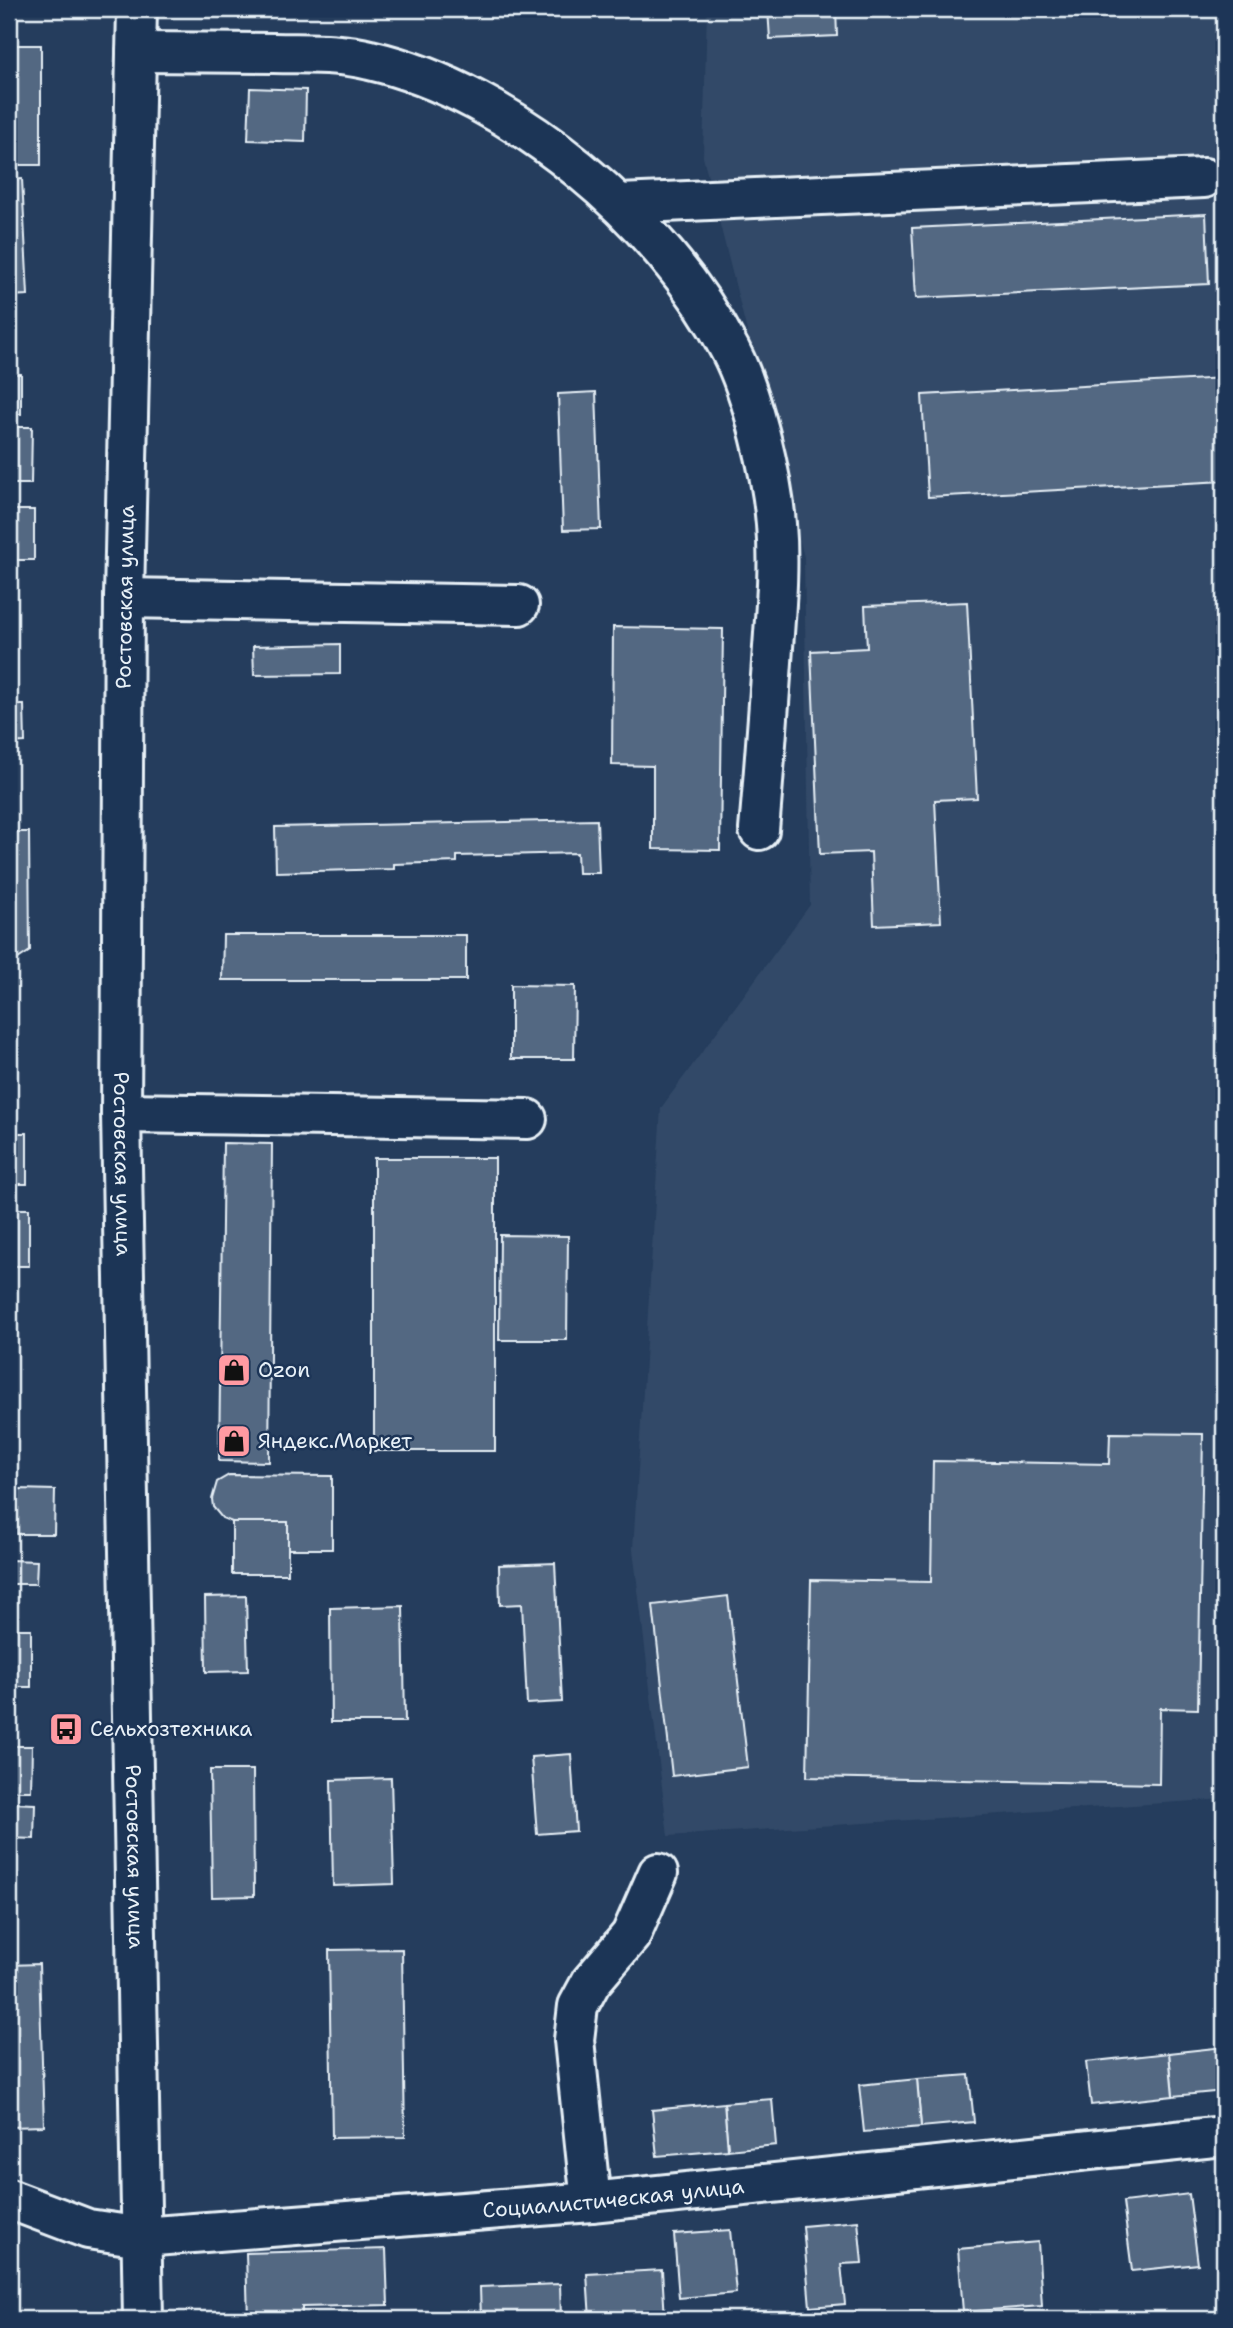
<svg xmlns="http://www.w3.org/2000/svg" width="1233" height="2328" viewBox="0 0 1233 2328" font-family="'Shantell Sans',sans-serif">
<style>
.built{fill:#334a68}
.building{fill:#536782;stroke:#e8f1f8;stroke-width:2}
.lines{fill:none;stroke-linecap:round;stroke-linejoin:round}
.minor-casing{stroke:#e8f1f8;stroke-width:44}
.major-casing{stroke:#e8f1f8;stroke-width:44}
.minor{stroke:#1d3557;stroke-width:38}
.major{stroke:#1d3557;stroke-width:38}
.labels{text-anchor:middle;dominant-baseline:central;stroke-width:5;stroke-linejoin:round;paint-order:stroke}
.street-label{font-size:21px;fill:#e8f1f8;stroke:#1d3557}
.poi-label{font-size:21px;fill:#e8f1f8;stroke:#1d3557;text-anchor:start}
</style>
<rect width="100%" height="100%" fill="#253d5d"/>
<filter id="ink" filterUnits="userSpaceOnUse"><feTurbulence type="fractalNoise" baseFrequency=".0143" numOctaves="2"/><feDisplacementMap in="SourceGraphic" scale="14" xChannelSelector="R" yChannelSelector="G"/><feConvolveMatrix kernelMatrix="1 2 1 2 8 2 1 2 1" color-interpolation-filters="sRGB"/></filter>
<g filter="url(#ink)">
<polygon class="built" points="707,9 1224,9 1224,1799 668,1836 633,1549 661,1108 810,905 804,557 703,157"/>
<g class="building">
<polygon points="768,9 836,9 837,36 770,39"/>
<rect x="9" y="45" width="32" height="120"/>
<polygon points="250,88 306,90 305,142 248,140"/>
<polygon points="22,179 28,295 9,296 9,180"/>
<polygon points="1206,214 1209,284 916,298 912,228"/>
<rect x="9" y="374" width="12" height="40"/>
<polygon points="1224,378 1224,481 928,497 922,395"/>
<polygon points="596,392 601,529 563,530 558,394"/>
<polygon points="9,427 32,427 31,484 9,484"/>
<rect x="9" y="510" width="25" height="50"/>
<polygon points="967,602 977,798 935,800 941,922 874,925 871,852 820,854 811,651 867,648 865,606"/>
<polygon points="613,627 723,629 720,850 653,849 653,766 612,765"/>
<polygon points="340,644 340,674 254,675 253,646"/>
<polygon points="9,705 24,705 25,742 9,743"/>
<polygon points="597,820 599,873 578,873 577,853 457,856 457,862 394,864 394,869 276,872 275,827"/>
<polygon points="9,832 29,832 30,951 9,965"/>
<polygon points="223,935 466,935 466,980 222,980"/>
<polygon points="511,985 575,986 574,1059 511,1059"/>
<rect x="9" y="1133" width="18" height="51"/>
<polygon points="223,1143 272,1144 269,1462 219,1461"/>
<rect x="374" y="1158" width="121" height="293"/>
<rect x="9" y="1209" width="20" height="57"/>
<polygon points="500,1235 568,1236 567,1340 499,1340"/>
<polygon points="1110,1433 1203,1434 1198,1709 1160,1708 1159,1784 807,1777 811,1580 931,1582 933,1461 1109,1464"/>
<polygon points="229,1475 332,1476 332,1549 288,1549 288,1522 232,1522 222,1518 213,1507 212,1499 217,1482"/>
<polygon points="17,1489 55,1490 54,1534 16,1534"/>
<rect x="232" y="1522" width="56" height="52"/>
<polygon points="9,1560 37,1561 36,1584 9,1584"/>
<polygon points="555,1563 562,1702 527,1704 522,1604 500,1605 499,1565"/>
<polygon points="246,1596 248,1671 206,1672 205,1597"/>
<polygon points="728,1596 748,1767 672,1776 653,1605"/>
<polygon points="403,1606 405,1722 331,1722 330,1608"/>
<rect x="9" y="1629" width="22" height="58"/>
<polygon points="9,1746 32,1746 31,1791 9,1791"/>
<polygon points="571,1754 576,1831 537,1834 531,1757"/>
<polygon points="210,1770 253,1770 254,1896 212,1897"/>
<polygon points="391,1778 394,1884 333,1886 331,1780"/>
<polygon points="9,1803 35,1804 34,1839 9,1838"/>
<polygon points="402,1949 405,2137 332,2138 329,1950"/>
<polygon points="39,1964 44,2126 9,2127 9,1965"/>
<polygon points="1224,2047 1224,2091 1173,2096 1169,2053"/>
<polygon points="1169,2053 1173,2096 1091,2105 1086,2062"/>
<polygon points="969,2075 974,2122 921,2127 917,2079"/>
<polygon points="917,2079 921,2127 864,2132 859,2085"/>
<polygon points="772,2099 776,2145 728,2150 724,2103"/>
<polygon points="724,2103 728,2150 657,2156 652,2110"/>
<polygon points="1189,2194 1198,2264 1132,2271 1123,2202"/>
<polygon points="858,2221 862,2263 841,2264 845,2304 810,2307 803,2226"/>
<polygon points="730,2230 736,2293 679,2298 674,2234"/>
<polygon points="1038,2242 1042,2306 963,2312 958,2249"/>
<polygon points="386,2249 388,2305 302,2307 302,2319 248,2319 246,2253"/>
<polygon points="662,2270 665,2319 590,2319 587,2274"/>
<polygon points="560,2284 561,2319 481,2319 480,2287"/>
</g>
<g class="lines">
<g class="minor-casing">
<g id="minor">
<path d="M136,52c46,0 92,1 138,1 32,1 65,-1 96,7 143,33 294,161 360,290 23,44 42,125 46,174 4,46 -1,92 -4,138 -4,56 -8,112 -13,168"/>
<polyline points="620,204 1204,178"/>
<polyline points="124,598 519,605"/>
<polyline points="121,1113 527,1119"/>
<path id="s1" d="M9,2199l79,30 54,8 449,-35 633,-66"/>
<polyline points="591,2202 574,2040 578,2006 591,1982 631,1935 658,1873"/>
</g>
</g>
<g class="major-casing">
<g id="major">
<path id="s2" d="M137,9l-13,589 -3,515 22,1206"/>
</g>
</g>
<use href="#minor" class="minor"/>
<use href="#major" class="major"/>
</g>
</g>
<defs>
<g id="shop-square" transform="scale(1.75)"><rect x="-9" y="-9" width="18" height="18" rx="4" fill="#ff9aa2" stroke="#1d3557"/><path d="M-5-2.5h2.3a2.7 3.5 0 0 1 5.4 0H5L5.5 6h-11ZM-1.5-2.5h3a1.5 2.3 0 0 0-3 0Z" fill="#111"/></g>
<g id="bus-square" transform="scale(1.75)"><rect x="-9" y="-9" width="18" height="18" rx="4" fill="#ff9aa2" stroke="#1d3557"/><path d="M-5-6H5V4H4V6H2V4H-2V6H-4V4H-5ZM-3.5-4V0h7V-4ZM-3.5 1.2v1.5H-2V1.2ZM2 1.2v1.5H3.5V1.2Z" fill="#111"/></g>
</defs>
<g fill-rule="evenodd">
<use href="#shop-square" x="234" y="1370"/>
<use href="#shop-square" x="234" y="1441"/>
<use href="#bus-square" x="66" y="1729"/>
</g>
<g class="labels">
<g class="street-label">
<text transform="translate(125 597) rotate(-89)">Ростовская улица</text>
<text stroke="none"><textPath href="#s2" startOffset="1155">Ростовская улица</textPath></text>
<text stroke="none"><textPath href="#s2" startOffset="1848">Ростовская улица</textPath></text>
<text stroke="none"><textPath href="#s1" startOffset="612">Социалистическая улица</textPath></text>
</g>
<g class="poi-label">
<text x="258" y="1370">Ozon</text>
<text x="258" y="1441">Яндекс.Маркет</text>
<text x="90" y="1729">Сельхозтехника</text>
</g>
</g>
<rect width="1233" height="2328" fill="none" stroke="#1d3557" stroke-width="35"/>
<rect x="18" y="18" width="1198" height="2293" fill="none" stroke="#e8f1f8" stroke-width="2.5" filter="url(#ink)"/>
</svg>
